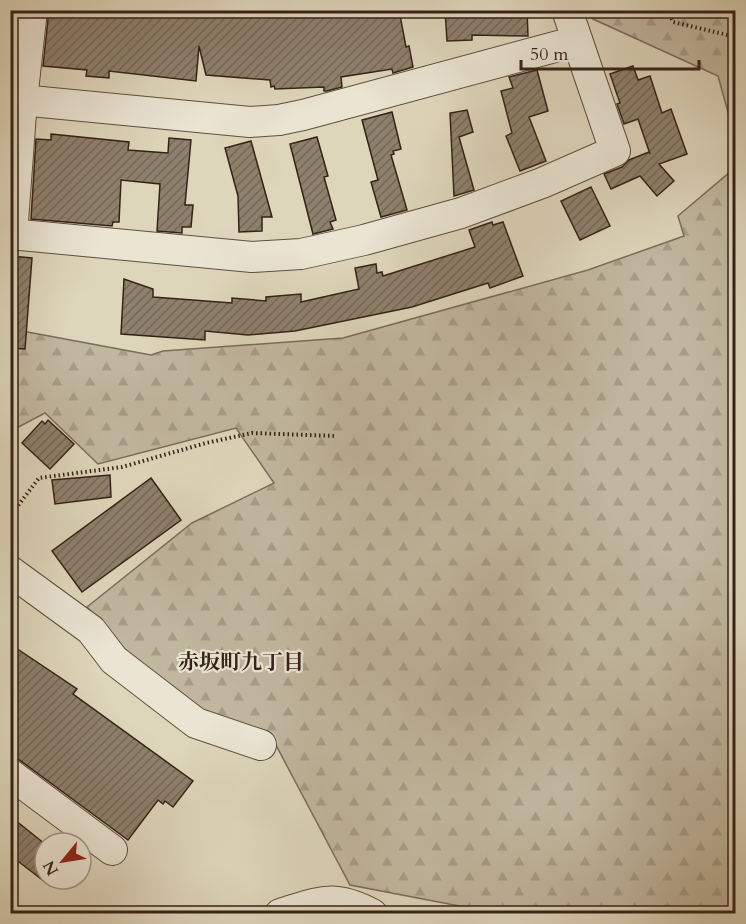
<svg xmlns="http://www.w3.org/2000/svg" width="746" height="924" viewBox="0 0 746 924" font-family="Cardo,'Noto Serif JP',serif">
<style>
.forest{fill:url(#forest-firs);stroke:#7b6c5b;stroke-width:1.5}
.building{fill:url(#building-hatch);stroke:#352217;stroke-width:1.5}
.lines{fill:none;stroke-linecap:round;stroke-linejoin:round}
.minor-casing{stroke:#5f4f40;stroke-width:32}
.path{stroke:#352217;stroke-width:4;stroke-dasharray:1.5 3;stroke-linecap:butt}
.minor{stroke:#eae4d3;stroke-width:30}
.labels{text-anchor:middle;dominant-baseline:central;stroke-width:4.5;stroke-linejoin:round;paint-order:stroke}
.neighbourhood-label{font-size:21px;font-weight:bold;fill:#352217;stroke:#eae4d3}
</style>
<defs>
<pattern id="forest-firs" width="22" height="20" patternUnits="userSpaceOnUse" patternTransform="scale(1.5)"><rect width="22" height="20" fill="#c1b79f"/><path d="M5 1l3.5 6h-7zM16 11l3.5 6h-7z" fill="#a69d88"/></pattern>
<pattern id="building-hatch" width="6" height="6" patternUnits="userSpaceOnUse" patternTransform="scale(1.5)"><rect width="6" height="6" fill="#8d806c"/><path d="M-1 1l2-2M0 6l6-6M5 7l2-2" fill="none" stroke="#746858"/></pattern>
</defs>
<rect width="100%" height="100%" fill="#ded6bb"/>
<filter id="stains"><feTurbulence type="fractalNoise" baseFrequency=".00333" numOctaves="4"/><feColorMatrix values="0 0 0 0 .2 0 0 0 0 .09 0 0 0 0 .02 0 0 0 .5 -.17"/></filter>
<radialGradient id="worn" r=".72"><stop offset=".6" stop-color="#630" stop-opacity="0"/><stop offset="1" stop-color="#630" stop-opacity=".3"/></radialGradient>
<g class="forest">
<polygon points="585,11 735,11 735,137 718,76 593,19"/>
<polygon points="735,143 735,913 496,913 350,885 269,732 201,712 121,646 87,607 192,523 274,483 236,428 98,464 45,413 11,431 11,329 151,355 163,351 343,338 588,270 684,236 678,216 731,171"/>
</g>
<g class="building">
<polygon points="49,10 399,10 406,47 409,46 413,67 393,73 392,69 341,77 342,87 327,91 324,91 324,87 275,89 274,86 271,87 270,80 206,75 199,46 196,81 109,71 109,78 86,76 87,70 43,66"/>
<polygon points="445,10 527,10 528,36 472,35 472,40 447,41"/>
<polygon points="633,66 638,80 650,76 662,113 671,109 687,154 659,164 674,181 657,196 640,176 611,189 604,174 622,167 629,160 649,152 650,154 638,119 624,124 617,104 620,103 610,74"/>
<polygon points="537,70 548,111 529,117 546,161 520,171 506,136 512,133 501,91 513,88 509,77"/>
<polygon points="467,110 473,132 459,137 474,190 454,196 450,113"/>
<polygon points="392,112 401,149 393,151 394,154 391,155 407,210 381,217 371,182 378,180 362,120"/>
<polygon points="51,134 129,142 128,150 168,153 169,138 191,140 185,205 193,205 191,227 182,227 182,233 157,231 160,184 121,180 119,222 113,222 112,226 31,219 36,139 51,140"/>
<polygon points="317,137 328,176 324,177 336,220 330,222 333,229 313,234 290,144"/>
<polygon points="251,141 272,217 262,217 262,231 239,232 238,196 225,148"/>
<polygon points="591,187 610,226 580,240 561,201"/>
<polygon points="492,222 493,225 503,222 523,276 490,288 488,283 412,307 295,331 248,335 205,331 205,340 121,334 124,279 153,289 153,297 232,303 232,298 266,301 266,297 301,294 301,302 359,289 355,268 376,264 377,273 382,272 383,276 475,247 469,230"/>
<polygon points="10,256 32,258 25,349 10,348"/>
<polygon points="48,420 74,444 50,469 22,443 42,421 45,424"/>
<polygon points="110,475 111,497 55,504 52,480"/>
<polygon points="151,478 181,520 82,592 52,551"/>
<polygon points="10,644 77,689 73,694 193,781 173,807 165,801 163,804 158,800 128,840 10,753"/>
<polygon points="10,816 45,844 45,882 10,855"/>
</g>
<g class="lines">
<g class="minor-casing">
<g id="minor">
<polyline points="10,99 250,122 279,120 303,115 577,41"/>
<polyline points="10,234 252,257 301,254 364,240 461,213 542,183 615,151 567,10"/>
<polyline points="12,235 22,100 32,10"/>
<polyline points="10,571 91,630 114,660 196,723 261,745"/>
<polyline points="10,774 112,850"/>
<path d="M280,914c40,-12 53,-21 92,0"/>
</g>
</g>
<g class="path">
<polyline points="668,10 673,22 736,37"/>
<polyline points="10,516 39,478 122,467 206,443 252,433 336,436"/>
</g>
<use href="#minor" class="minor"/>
</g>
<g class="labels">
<g class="neighbourhood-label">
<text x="241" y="662">赤坂町九丁目</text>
</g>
</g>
<rect width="746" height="924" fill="none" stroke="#ded6bb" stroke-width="36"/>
<rect x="12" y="12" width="722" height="900" fill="none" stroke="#352217" stroke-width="3"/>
<rect x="18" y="18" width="710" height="888" fill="none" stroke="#352217" stroke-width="1.5"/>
<g transform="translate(63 861) rotate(240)"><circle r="28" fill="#eae4d3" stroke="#a29688" stroke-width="1.5"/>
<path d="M0-4.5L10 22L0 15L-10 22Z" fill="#8f2418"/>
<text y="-9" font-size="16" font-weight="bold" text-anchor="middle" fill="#352217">N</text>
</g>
<path d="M521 60v9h178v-9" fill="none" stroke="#352217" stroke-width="3"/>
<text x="530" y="60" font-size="18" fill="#352217" stroke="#eae4d3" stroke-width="4.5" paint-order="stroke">50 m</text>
<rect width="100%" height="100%" filter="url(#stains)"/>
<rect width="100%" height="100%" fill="url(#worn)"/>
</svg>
